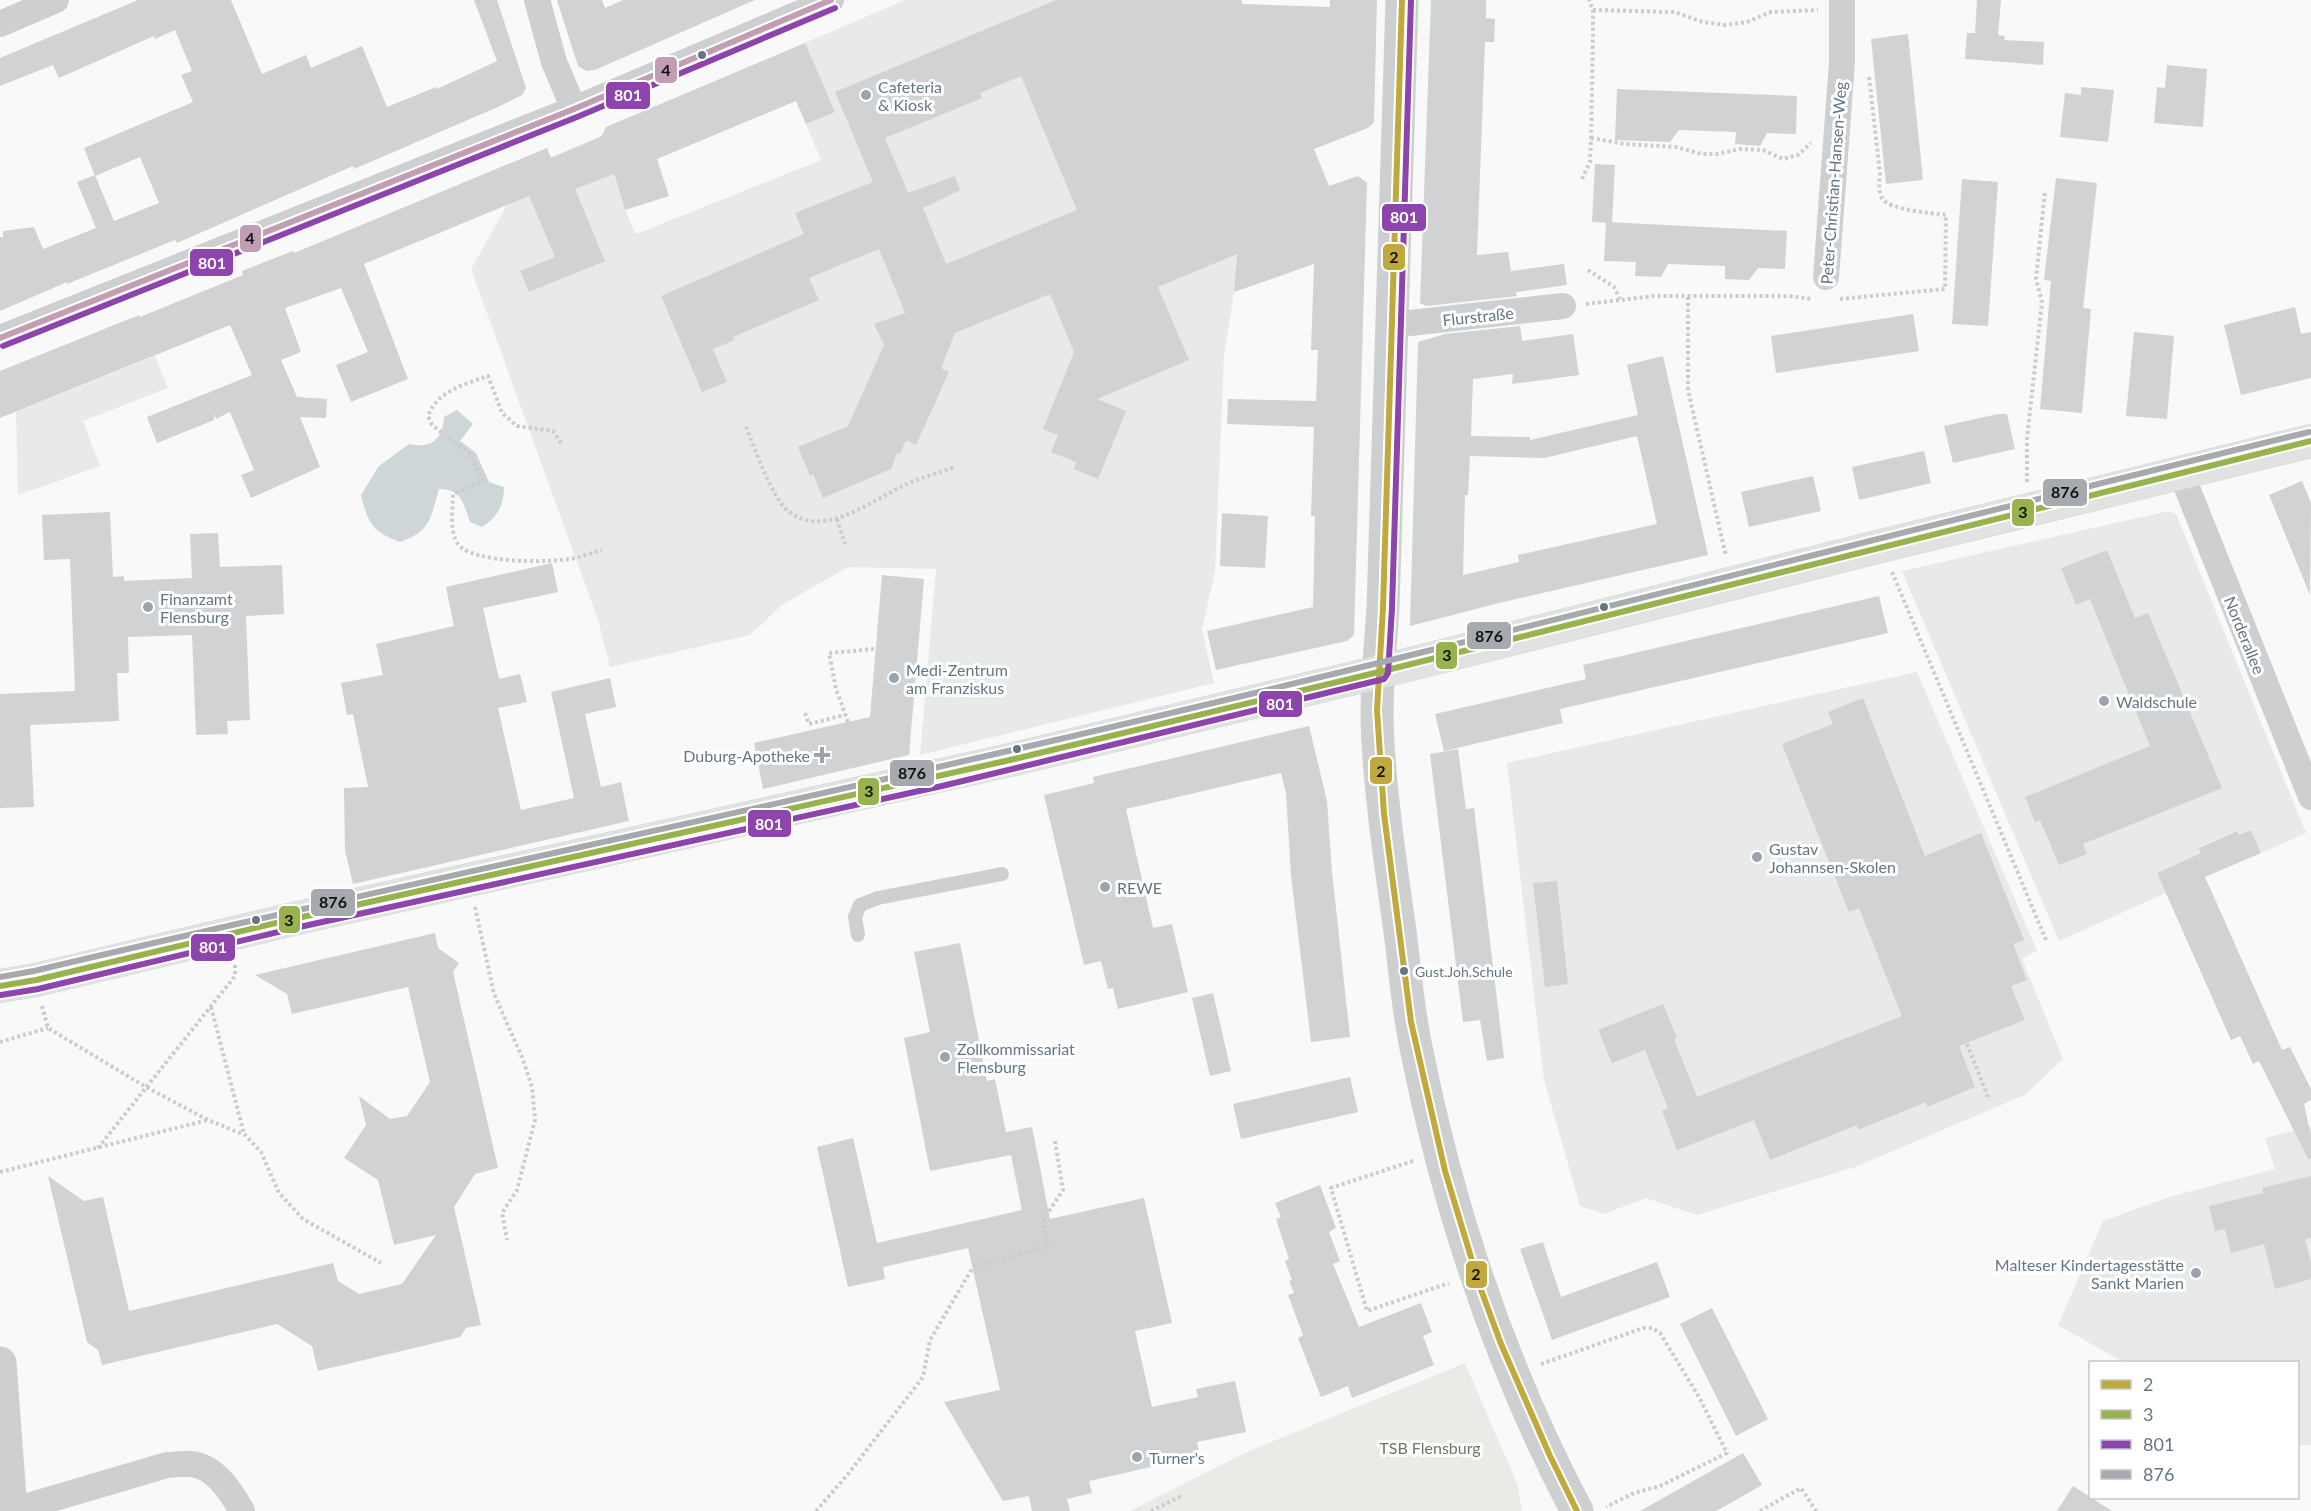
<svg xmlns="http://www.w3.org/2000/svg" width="2311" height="1511" viewBox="0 0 2311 1511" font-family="Lato,sans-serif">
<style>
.built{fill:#e8e9e9}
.green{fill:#e8ebe6}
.water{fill:#ced6d9}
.building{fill:#d0d2d3;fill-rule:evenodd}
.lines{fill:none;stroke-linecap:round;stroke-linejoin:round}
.secondary-casing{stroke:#d5d6d7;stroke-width:34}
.path{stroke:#cbcccd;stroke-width:4;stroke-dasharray:3 3;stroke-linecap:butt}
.service{stroke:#cecfd0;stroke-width:14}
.minor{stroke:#cecfd0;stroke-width:26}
.tertiary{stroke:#cecfd0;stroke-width:33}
.secondary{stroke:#e1e2e2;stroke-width:33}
.bus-1-casing{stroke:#fff;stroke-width:10}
.bus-2-casing{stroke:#fff;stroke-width:10}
.bus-3-casing{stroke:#fff;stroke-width:10}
.bus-4-casing{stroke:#fff;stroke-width:10}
.bus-5-casing{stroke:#fff;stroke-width:10}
.bus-1{stroke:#c0aa3e;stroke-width:6}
.bus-2{stroke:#98b24e;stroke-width:6}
.bus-3{stroke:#8e44ad;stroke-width:6}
.bus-4{stroke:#a6aaae;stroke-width:6}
.bus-5{stroke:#c19eb4;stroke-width:6}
.bus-dot{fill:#657683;stroke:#fff;stroke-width:2}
.poi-dot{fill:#99a4ac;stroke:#fff;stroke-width:2}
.labels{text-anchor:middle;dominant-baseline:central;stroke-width:6;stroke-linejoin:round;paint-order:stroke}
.bus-label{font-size:14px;fill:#657683;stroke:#fff;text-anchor:start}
.poi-label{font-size:16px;fill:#657683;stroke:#fff;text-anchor:start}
.street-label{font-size:16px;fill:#657683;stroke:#fff}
.park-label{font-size:16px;fill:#687a64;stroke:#fff}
.line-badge{stroke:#fff;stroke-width:2}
.badge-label{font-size:16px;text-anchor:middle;font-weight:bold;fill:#fff}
.pale-badge-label{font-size:16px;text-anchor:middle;font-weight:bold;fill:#111}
</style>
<rect width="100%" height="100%" fill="#f9f9f9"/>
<g class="built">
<polygon points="905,0 1241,0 1241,196 1234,292 1224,355 1215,572 1202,629 1214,683 920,755 936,569 848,567 782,605 750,635 610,667 598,620 471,269 507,205 551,157 601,136 625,210 636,234 821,160 777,55"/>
<polygon points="155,356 168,388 83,421 100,466 18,495 16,412"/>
<polygon points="2164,512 2171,512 2177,516 2306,833 2261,853 2251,830 2239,835 2236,831 2199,847 2201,853 2157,873 2166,893 2059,941 1902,571"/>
<polygon points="1917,672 2037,951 2022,959 2063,1059 2025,1095 1855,1167 1697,1215 1646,1198 1604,1214 1580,1206 1544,1080 1507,763"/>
<polygon points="2311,1126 2311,1445 2298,1445 2298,1362 2123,1362 2058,1325 2103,1221 2169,1197 2275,1169 2265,1138"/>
</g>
<polygon class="green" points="1465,1363 1518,1486 1522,1511 1130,1511 1247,1452"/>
<path class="water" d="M457,410l16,14 -13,17 16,12 13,29 15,5c0,18 -7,31 -22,40l-12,-5c-7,-19 -8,-33 -31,-33 -8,27 -8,43 -39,53 -27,-10 -32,-18 -39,-47l18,-29 30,-22c22,5 34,-5 35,-27z"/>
<g class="building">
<polygon points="138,0 231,0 262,74 306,55 311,68 362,46 387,107 436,87 437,89 497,61 474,0 497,0 526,88 522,95 498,107 354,169 353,166 177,243 175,240 67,284 67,282 0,311 0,237 3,237 3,231 34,227 43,249 96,228 77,182 95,175 114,221 159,203 140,157 95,176 84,148 193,102 181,75 192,71 175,30 155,39 154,36 59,78 53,65 0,86 0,58"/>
<polygon points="557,0 602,0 605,8 623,0 755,0 595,70 586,71 578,66"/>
<path d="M1056,0h185l2,4 87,3v-7h47l-3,122 -6,6 -54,21 15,37 29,-10 9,7 -13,452 -7,6 -131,29 -9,-39 106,-24 2,-91h-4l3,-89 -87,-3 1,-25 88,2 2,-51h-7l3,-86 -80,28 3,-38 -79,33 31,73 -92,39 29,12 -28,68 -24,-10 2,-7 -25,-10 7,-17 -15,-6 31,-77 -24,-58 -95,39 -14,35 8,4 -33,73 -10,-5 -6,14 -3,-1 -6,16 -68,29 -10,-24 -3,2 -12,-29 50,-21 36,-81 -10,-21 31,-11 -26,-64 -70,29 10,22 -86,37 2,3 -22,9 14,33 -25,10 -41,-96 143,-62 -9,-21 78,-31 -38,-90zM1021,76l56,134 -131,54 -23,-56 37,-18 -5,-14 -47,17 -23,-55 97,-40 -2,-5z"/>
<polygon points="1431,0 1486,0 1486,18 1495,19 1494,42 1485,42 1477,255 1508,252 1511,271 1564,264 1567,285 1516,292 1517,296 1426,306 1420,303"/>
<polygon points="1977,0 2001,0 1998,35 2005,36 2004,40 2044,42 2043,65 1965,59 1967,33 1975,33"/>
<polygon points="1908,34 1923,180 1886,184 1871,39"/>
<polygon points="805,43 835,112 806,124 796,101 657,159 669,196 625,210 614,174 575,189 605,261 529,292 520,271 555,257 529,196 364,264 408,379 351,402 336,365 368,352 341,288 285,308 301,352 281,360 297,397 327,399 326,418 300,417 320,467 251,498 241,475 254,470 230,412 216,419 214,414 214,420 157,443 147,417 252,375 230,325 0,418 0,371 139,315 140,317 243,275 242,271 293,251 294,253 547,148 551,158 601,137 606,127"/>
<polygon points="2167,65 2207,69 2203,127 2154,123 2157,87 2165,88"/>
<polygon points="2081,87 2114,90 2108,142 2060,137 2065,93 2081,95"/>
<polygon points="1617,89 1797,96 1796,134 1767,133 1760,146 1735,144 1736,132 1679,130 1670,142 1615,140"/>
<polygon points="1595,164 1615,165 1612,223 1592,222"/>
<polygon points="2056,178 2097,183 2083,308 2091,309 2082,413 2040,409 2051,281 2044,280"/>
<polygon points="1962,179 1998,182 1988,326 1952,324"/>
<polygon points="1606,222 1787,231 1785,269 1758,268 1749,280 1725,279 1725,266 1668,264 1661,277 1635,276 1636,262 1604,261"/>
<polygon points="2295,307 2301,334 2311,332 2311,378 2241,395 2224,325"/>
<polygon points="1913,314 1919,351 1776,373 1771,336"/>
<path d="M1520,326l2,15 51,-7 6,41 -67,9 1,-10 -40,5 -2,57 59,1v3l108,-25 -11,-50 36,-9 45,199 -209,48 -89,23 8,-284 27,-8zM1637,436l20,88 -139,31 1,7 -56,13 2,-80h3l2,-39 74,2z"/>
<polygon points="2134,332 2174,336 2167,419 2126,416"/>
<polygon points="1998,414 2007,414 2015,449 1953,463 1944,426"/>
<polygon points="1924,451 1931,483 1859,500 1852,467"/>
<polygon points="1813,476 1821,511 1749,527 1741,492"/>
<polygon points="2302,481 2311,503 2310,595 2269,495"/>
<polygon points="110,512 113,577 124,576 124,581 192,578 190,534 218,533 220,567 282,565 284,614 246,616 250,720 227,721 228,734 196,735 192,635 128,637 129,673 117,673 119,721 30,725 34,807 0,808 0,694 75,691 70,559 44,560 42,515"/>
<polygon points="1222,513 1268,516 1265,568 1220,566"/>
<polygon points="2107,550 2135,618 2148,613 2222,788 2083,844 2087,854 2059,865 2040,820 2035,822 2025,797 2150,746 2090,599 2076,605 2061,568"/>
<polygon points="552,563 558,592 483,608 499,679 520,674 527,702 498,708 521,810 574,798 551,692 610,678 616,707 585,714 601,787 621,782 629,821 353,884 345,850 344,788 368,787 353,714 347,715 341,683 383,675 376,644 454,626 446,587"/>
<polygon points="882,575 924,579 909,755 763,789 754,743 870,717"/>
<polygon points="1879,596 1888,633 1560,709 1563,723 1444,751 1435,714 1586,679 1583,665"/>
<polygon points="1863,698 1925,856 1981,833 2024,940 2013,944 2027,980 2011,986 2025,1020 1959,1046 1975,1087 1927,1107 1926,1102 1858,1130 1857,1125 1770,1160 1754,1120 1677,1150 1662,1111 1668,1108 1645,1050 1612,1063 1598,1030 1663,1004 1677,1038 1674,1039 1697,1097 1902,1016 1859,908 1849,912 1782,744 1833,724 1828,712"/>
<polygon points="1309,726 1327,801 1332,872 1350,1037 1311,1042 1291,875 1286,793 1281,773 1126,809 1153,928 1172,924 1188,992 1118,1009 1113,988 1108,989 1101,961 1084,965 1044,795 1094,783 1093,777"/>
<polygon points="1458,749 1466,809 1474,808 1504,1058 1487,1061 1480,1020 1463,1022 1430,754"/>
<polygon points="2251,830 2261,853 2205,877 2282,1050 2290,1047 2311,1089 2311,1100 2304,1104 2311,1136 2311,1158 2308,1159 2259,1061 2253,1064 2240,1036 2231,1040 2157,873 2201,853 2199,848 2237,831 2239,835"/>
<polygon points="1557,881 1568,984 1545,987 1533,883"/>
<polygon points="435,933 438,948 459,963 453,972 498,1168 475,1174 454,1207 481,1325 466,1328 460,1337 318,1371 312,1346 277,1324 102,1365 98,1350 87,1342 48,1176 84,1201 103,1197 129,1311 333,1263 338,1281 359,1294 402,1284 436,1235 394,1245 378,1180 344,1158 366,1125 359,1096 390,1119 407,1116 430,1082 408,987 292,1014 287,994 255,975"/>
<polygon points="960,943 987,1081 995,1079 1006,1132 1032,1127 1050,1219 1144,1198 1172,1323 1135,1331 1152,1407 1198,1397 1196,1389 1235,1381 1246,1432 1197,1442 1200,1456 1089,1481 1092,1493 1067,1499 1070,1511 1032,1511 1029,1496 1003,1501 944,1402 1000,1390 968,1248 883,1267 885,1279 848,1287 817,1147 853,1138 877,1243 1022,1210 1011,1155 930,1171 904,1038 930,1032 914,952"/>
<polygon points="1213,993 1231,1071 1210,1076 1192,998"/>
<polygon points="1350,1077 1358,1112 1241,1139 1233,1104"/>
<polygon points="2311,1176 2311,1238 2305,1239 2311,1264 2311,1279 2275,1289 2264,1244 2231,1253 2225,1229 2215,1231 2209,1206 2263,1193 2262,1188"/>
<polygon points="1320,1185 1336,1228 1329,1232 1340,1261 1333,1264 1359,1327 1421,1303 1432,1332 1423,1336 1434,1365 1352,1398 1348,1386 1321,1397 1298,1338 1303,1335 1288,1295 1294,1293 1289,1281 1292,1280 1285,1261 1289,1259 1276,1219 1281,1217 1275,1203"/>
<polygon points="1543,1242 1561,1297 1657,1262 1670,1297 1552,1340 1520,1249"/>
<polygon points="1712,1308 1768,1419 1736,1436 1680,1324"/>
<polygon points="1743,1453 1762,1485 1734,1501 1716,1511 1640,1511"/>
<polygon points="2073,1486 2112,1511 2057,1511"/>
</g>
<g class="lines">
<g class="secondary-casing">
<polyline id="secondary" points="0,986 36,980 293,919 1010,760 1379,672 1881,546 2311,441"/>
</g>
<g class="path">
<polyline points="1593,10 1674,12 1703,22 1725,25 1747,22 1771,12 1818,10"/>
<polyline points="1591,138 1625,144 1676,147 1702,154 1717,154 1740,149 1763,150 1783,159 1798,155 1811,143"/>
<polyline points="1582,179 1590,162 1591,138 1593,34 1593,10 1589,0"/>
<polyline points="1588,270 1614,287 1620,299"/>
<polyline points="1688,297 1688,390 1726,556"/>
<path d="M1840,299l105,-10 1,-74c-14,-2 -58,-5 -64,-17 -4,-8 -3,-16 -2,-24l-11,-98"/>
<polyline points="1586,304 1654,296 1789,296 1812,299"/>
<path d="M746,427c7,18 27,71 40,82 35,32 83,-7 117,-23 16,-8 35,-13 52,-19"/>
<path d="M561,443l-8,-12 -36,-5 -15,-13 -14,-37c-23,8 -51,15 -60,40l4,9 38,29 13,27 -30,13c0,14 -4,38 5,50 14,20 94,19 117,14 9,-2 18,-6 27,-8"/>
<polyline points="2027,482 2027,439 2042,302 2036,279 2045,191"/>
<polyline points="837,519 845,544"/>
<polyline points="1892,572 2046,940"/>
<polyline points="805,713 809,724 844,715"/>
<polyline points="848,722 836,689 829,653 875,649"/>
<polyline points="475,907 494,994 522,1057 532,1087 535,1120 517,1190 502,1213 507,1240"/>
<polyline points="42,1006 48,1028 146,1087 208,1120 245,1135 261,1152 279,1193 303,1219 381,1263"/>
<polyline points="211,1007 244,1134"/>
<polyline points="0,1042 48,1028"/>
<polyline points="1967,1044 1989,1100"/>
<polyline points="98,1148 235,976 235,963"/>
<polyline points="1413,1161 1331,1188 1367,1311 1449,1283"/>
<polyline points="0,1172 208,1120"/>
<polyline points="1541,1364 1643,1328 1652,1328 1660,1333 1699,1397 1727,1453 1660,1486 1634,1493 1606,1507"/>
<polyline points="816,1511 848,1474 923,1377 930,1340 973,1267 1047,1247 1044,1219 1063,1190 1055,1141"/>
<polyline points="1151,1511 1181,1496"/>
<polyline points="1760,1511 1801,1488 1816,1511"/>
</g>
<polyline class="service" points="858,935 855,917 860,905 878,898 1002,874"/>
<g class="minor">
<polyline points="537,0 554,62 574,109"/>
<polyline points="0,24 56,0"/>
<polyline points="1826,277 1842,62 1842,0"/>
<polyline points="1392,325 1563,306"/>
<polyline points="0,338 574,109 831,0"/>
<polyline points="2181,473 2311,797"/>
<path d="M11,1511l156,-46c7,0 16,-2 24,-1 24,2 40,28 51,47"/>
</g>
<g class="tertiary">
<path d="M1402,0l-19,608c-3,45 -8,91 -5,136 4,62 13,125 22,187 5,40 8,81 17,121 32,159 84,315 160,459"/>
<polyline points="0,1363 11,1511"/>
</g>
<use href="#secondary" class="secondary"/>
<g class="bus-1-casing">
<polyline id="bus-1" points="1402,0 1383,608 1377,710 1384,814 1411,1022 1445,1171 1480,1287 1501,1344 1550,1456 1577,1511"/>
</g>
<g class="bus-2-casing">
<polyline id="bus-2" points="0,986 36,980 293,919 1010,760 1379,672 2311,441"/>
</g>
<g class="bus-3-casing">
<g id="bus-3">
<polyline points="3,346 577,117 835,8"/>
<polyline points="1,995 38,989 295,928 942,786 1384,679 1388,673 1392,608 1411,0"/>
</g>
</g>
<g class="bus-4-casing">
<path id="bus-4" d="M0,977l34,-6c324,-77 650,-145 974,-220 435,-100 867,-213 1301,-319"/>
</g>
<g class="bus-5-casing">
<polyline id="bus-5" points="0,338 574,109 831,0"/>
</g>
<use href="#bus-1" class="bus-1"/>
<use href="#bus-2" class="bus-2"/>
<use href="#bus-3" class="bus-3"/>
<use href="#bus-4" class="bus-4"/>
<use href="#bus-5" class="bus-5"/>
</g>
<g class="bus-dot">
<circle cx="702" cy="55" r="5"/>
<circle cx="1604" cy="607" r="5"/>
<circle cx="1017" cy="749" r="5"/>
<circle cx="256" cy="920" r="5"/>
<circle cx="1404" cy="971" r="5"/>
</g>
<g class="poi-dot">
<circle cx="866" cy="95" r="6"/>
<circle cx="148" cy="607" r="6"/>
<circle cx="894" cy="678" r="6"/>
<circle cx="2104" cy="701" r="6"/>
<path d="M819 746h6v6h6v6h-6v6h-6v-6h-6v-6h6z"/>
<circle cx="1757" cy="857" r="6"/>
<circle cx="1105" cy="887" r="6"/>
<circle cx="945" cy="1057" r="6"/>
<circle cx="2196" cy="1273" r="6"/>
<circle cx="1137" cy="1457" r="6"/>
</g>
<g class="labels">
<g class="bus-label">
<text x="1415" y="971">Gust.Joh.Schule</text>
</g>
<g class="poi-label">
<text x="878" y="86">Cafeteria<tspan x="878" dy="18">&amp; Kiosk</tspan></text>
<text x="160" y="598">Finanzamt<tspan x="160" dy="18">Flensburg</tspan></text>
<text x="906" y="669">Medi-Zentrum<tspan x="906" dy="18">am Franziskus</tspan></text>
<text x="2116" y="701">Waldschule</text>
<text x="810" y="755" text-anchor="end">Duburg-Apotheke</text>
<text x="1769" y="848">Gustav<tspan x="1769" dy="18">Johannsen-Skolen</tspan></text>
<text x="1117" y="887">REWE</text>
<text x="957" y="1048">Zollkommissariat<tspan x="957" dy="18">Flensburg</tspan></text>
<text x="2184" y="1264" text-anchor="end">Malteser Kindertagesstätte<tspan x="2184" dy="18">Sankt Marien</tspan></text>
<text x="1149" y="1457">Turner's</text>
</g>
<g class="street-label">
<text transform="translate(1833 183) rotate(-86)">Peter-Christian-Hansen-Weg</text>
<text transform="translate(1478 316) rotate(-6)">Flurstraße</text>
<text transform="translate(2245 635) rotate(68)">Norderallee</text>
</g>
<g class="park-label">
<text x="1430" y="1447">TSB Flensburg</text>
</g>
</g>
<g class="line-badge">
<rect x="654" y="56" width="24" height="28" rx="6" fill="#c19eb4"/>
<rect x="605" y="81" width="46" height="29" rx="6" fill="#8e44ad"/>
<rect x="1381" y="203" width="46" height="29" rx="6" fill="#8e44ad"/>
<rect x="239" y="224" width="23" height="29" rx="6" fill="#c19eb4"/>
<rect x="1382" y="243" width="24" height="28" rx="6" fill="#c0aa3e"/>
<rect x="189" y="248" width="45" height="29" rx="6" fill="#8e44ad"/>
<rect x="2042" y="478" width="46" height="29" rx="6" fill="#a6aaae"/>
<rect x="2011" y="498" width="24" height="29" rx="6" fill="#98b24e"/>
<rect x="1466" y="621" width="46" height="29" rx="6" fill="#a6aaae"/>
<rect x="1435" y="641" width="23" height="29" rx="6" fill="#98b24e"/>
<rect x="1258" y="690" width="45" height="28" rx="6" fill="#8e44ad"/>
<rect x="1369" y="756" width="24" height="29" rx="6" fill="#c0aa3e"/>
<rect x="889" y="759" width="46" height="28" rx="6" fill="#a6aaae"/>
<rect x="857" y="777" width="23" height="29" rx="6" fill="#98b24e"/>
<rect x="747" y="809" width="45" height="29" rx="6" fill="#8e44ad"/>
<rect x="310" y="888" width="46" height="29" rx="6" fill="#a6aaae"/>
<rect x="278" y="905" width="23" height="29" rx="6" fill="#98b24e"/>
<rect x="190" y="933" width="46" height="29" rx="6" fill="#8e44ad"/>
<rect x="1465" y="1260" width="23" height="29" rx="6" fill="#c0aa3e"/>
</g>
<g class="badge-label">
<text x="628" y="101">801</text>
<text x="1404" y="223">801</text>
<text x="212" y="269">801</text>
<text x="1280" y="710">801</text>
<text x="769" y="830">801</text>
<text x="213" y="953">801</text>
</g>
<g class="pale-badge-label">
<text x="666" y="76">4</text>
<text x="250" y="244">4</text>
<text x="1394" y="263">2</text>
<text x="2065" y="498">876</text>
<text x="2023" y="518">3</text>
<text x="1489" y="642">876</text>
<text x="1447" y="661">3</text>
<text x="1381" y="777">2</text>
<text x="912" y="779">876</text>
<text x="869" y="797">3</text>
<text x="333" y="908">876</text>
<text x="289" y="926">3</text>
<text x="1476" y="1280">2</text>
</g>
<rect x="2089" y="1361" width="210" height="138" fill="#ffffff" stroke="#c1c8cd" stroke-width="1.5"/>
<rect x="2101" y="1380" width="30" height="9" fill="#c0aa3e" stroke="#c1c8cd" stroke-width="1.5"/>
<text x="2143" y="1391" font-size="18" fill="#657683">2</text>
<rect x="2101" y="1410" width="30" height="9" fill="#98b24e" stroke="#c1c8cd" stroke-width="1.5"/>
<text x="2143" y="1421" font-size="18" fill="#657683">3</text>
<rect x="2101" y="1440" width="30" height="9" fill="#8e44ad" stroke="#c1c8cd" stroke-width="1.5"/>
<text x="2143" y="1451" font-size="18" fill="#657683">801</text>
<rect x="2101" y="1470" width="30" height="9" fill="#a6aaae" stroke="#c1c8cd" stroke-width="1.5"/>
<text x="2143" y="1481" font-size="18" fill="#657683">876</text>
</svg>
